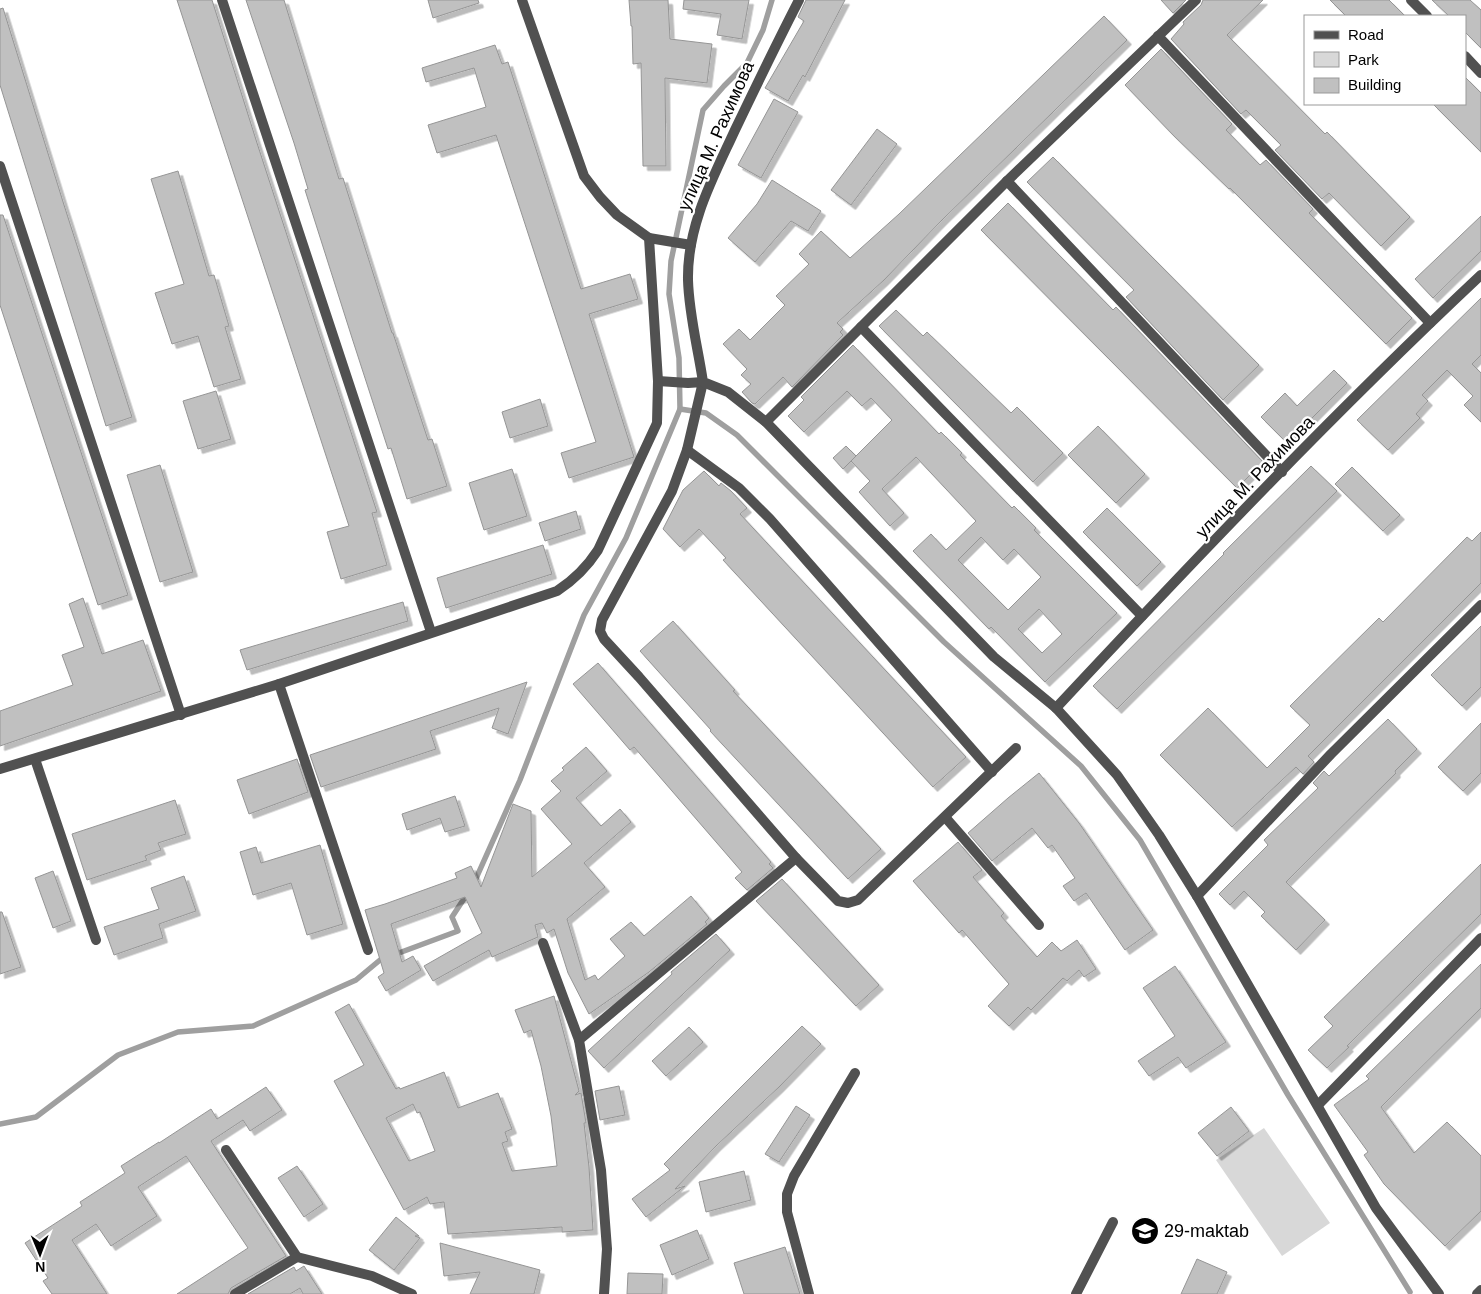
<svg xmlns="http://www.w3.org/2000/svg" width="1481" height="1294" viewBox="0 0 1481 1294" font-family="Helvetica,sans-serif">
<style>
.green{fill:#d8d8d8}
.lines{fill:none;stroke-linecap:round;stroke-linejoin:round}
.stream{stroke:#9f9f9f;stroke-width:5.5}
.building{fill:#c0c0c0;stroke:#959595;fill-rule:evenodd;filter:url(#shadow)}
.service{stroke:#515151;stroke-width:10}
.minor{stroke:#515151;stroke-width:10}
.tertiary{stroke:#515151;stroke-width:10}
.labels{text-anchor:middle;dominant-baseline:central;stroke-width:4.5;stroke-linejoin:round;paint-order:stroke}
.street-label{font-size:18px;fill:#000;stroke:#fff}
.poi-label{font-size:18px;fill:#000;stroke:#fff;text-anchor:start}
</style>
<defs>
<filter id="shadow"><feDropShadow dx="4.5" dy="4.5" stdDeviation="0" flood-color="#0004"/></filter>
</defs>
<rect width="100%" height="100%" fill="#fff"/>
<polygon class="green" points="1264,1128 1330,1223 1282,1256 1216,1160"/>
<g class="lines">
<g class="stream">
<polyline points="680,409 706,413 737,435 944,642 1081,766 1140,840 1288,1095 1410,1292"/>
<polyline points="474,883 520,780 584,615 626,538 680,409 679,358 669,294 671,261 703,110 724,86 747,63 763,30 772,0"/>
<polyline points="0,1124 36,1117 118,1055 178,1032 253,1026 356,980 380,960 458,931 452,917 469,891"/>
</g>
</g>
<g class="building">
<polygon points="177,0 212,0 257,143 377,512 372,513 387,565 341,579 327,532 349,526"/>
<polygon points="246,0 284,0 339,179 343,178 392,333 393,333 428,440 432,439 447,486 407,499 391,448 388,449 353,341 305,190 308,189 294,143"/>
<polygon points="428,0 478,0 479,3 433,18"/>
<polygon points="629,0 668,0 670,39 712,44 707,83 665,78 666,166 643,166 641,63 633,64 632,26 631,26"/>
<polygon points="684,0 749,0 742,39 717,35 721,14 683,9"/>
<polygon points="806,0 845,0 805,77 803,75 788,101 765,88 804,21 798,17"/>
<polygon points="1161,0 1186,0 1173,13"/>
<polygon points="1203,0 1263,0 1227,35 1325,134 1327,132 1410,217 1381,246 1329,193 1322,199 1275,150 1281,145 1246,110 1241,114 1171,39 1184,24 1183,22 1201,5"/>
<polygon points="1330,0 1389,0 1405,16 1346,16"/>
<polygon points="1432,0 1470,0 1481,10 1481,48 1465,32 1465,16 1449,16"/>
<polygon points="3,8 64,205 132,417 106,426 0,85 0,9"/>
<polygon points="1104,16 1127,40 942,220 884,280 837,323 843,329 840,332 843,335 792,387 783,377 755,404 752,403 742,392 751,384 741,375 747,369 723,344 739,329 750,340 785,305 776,296 809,264 799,254 821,231 850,258 899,214"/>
<polygon points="495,45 502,64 508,62 581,289 630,274 638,299 589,314 634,457 569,478 561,453 596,442 497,138 496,135 437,153 428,125 486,107 474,68 426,82 422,68"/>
<polygon points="1161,49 1232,124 1226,130 1260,165 1266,160 1313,209 1309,213 1412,318 1386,344 1230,188 1229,189 1174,136 1125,85"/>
<polygon points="1465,77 1481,93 1481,152 1433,104 1465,104"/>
<polygon points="774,99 798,112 761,178 738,165"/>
<polygon points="877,129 897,144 851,205 831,190"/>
<polygon points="1053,157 1259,365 1223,400 1126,297 1134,290 1027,182"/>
<polygon points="178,171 209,276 214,275 229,326 225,327 241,379 214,387 198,336 172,344 155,293 184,284 151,179"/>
<polygon points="772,180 821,211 808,231 791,221 755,262 728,238 757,204"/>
<polygon points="1008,203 1113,310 1116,307 1263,462 1237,488 981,230"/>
<polygon points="0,215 3,215 128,595 98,605 0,305"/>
<polygon points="1481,216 1481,251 1433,298 1415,279"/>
<polygon points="1481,298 1481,355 1472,364 1481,373 1481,422 1464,405 1473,396 1447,370 1422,395 1428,401 1416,414 1420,418 1388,450 1357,420"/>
<polygon points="896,310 923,336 927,332 1011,413 1017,407 1063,453 1033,482 879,326"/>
<path d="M853,345l86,89 2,-2 21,21 -2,2 52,53 2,-2 22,22 -2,2 83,83 -72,69 -54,-55 -2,2 -76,-78 18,-17 15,16 30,-29 -60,-64 -34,32 22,24 -14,13 -31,-34 11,-11 -19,-20 41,-41 -21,-22 -9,8 -15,-15 -43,41 -16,-16 16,-16 -3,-3zM981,537l22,23 11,-11 27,28 -33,33 -50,-50zM1039,609l23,25 -20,19 -24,-24z"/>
<polygon points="1334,370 1347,383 1287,443 1261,417 1285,393 1297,406"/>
<polygon points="216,391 231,439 198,449 183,401"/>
<polygon points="540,399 548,426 510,438 502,412"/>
<polygon points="1098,426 1145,474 1116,503 1068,455"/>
<polygon points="846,446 856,456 843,469 833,458"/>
<polygon points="160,465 193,572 160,582 127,475"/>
<polygon points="1311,466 1337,491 1117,709 1093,686 1224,554 1223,553"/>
<polygon points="1352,467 1400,515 1383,531 1335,484"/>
<polygon points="512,469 527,516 484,530 469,483"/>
<polygon points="704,471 719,486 721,483 731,491 747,508 740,514 966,757 933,787 723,560 726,558 699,529 680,547 663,529 683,490"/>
<polygon points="1107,508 1161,562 1137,586 1083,532"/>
<polygon points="576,511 581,529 545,541 539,523"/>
<polygon points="1481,532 1481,583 1308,756 1314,762 1303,774 1296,767 1232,827 1160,755 1208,708 1267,768 1310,725 1290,706 1379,618 1383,622 1467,537 1472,541"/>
<polygon points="543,545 552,574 446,608 437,578"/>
<polygon points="83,598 102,654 143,640 161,691 0,746 0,711 73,685 62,655 84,647 69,604"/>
<polygon points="403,602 408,621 247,670 240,650"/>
<polygon points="673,621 735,690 733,691 881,849 848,879 710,731 711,730 640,651"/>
<polygon points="1481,626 1481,687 1462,706 1431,675"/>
<polygon points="598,663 771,862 769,864 773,868 747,890 735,878 742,872 634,747 630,750 573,684"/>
<polygon points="527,682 508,734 492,728 499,708 430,731 436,749 321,787 310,755"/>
<polygon points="1388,719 1417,749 1395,771 1396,773 1286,882 1325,920 1296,950 1261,916 1265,912 1244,891 1230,905 1219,894 1268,845 1264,840 1318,788 1313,783 1324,771 1329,776"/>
<polygon points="1481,723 1481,773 1463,791 1438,767"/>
<polygon points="586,747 607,771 576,798 601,826 620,809 631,822 584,863 605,887 567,919 585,980 595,975 598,980 625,956 610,939 631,922 644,936 691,896 709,918 705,922 707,924 649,972 589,1014 568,973 554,929 547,933 542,923 535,925 538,937 492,957 489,950 433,981 424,966 482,933 465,897 391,924 402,962 413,956 421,970 386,991 378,977 384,973 365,910 385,904 457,878 455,873 471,866 481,887 513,804 531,811 532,877 572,844 541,809 561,791 551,781 564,770 562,768"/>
<polygon points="297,759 308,792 249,814 237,780"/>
<polygon points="1039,773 1079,823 1153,930 1125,950 1086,893 1074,901 1063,886 1075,878 1052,845 1048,848 1032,828 992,861 968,833 1008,798"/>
<polygon points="455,796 465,826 445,832 440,818 407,830 402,814"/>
<polygon points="175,800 186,834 158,843 161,850 145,856 147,860 87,880 72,834"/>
<polygon points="958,842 982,870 973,877 1004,913 1001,916 1037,957 1052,942 1061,951 1077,940 1096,969 1084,977 1079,970 1067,981 1063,978 1031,1010 1028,1007 1009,1026 988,1006 1009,984 962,930 959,933 913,881"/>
<polygon points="320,845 343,924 307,935 291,883 253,895 240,852 256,847 261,863"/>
<polygon points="1481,864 1481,914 1347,1046 1349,1047 1327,1068 1308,1050 1333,1026 1324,1017"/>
<polygon points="53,871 71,921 53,928 35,878"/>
<polygon points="184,876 196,911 159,924 163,938 114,955 104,927 159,909 151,888"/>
<polygon points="782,879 879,985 856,1006 756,901"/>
<polygon points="0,912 2,912 21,967 0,974"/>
<polygon points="716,934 730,950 604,1068 588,1051 672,974 671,972"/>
<polygon points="1481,964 1481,1008 1381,1107 1414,1153 1447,1122 1481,1156 1481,1211 1445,1246 1384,1184 1364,1155 1368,1152 1334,1105 1369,1079 1366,1076"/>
<polygon points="1175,966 1226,1042 1186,1068 1178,1057 1149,1076 1138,1061 1175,1036 1143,988"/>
<path d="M554,996l25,95 -4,4 6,-2 5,30h-2l5,44 4,63 -31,2v-5l-114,7 -4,-32 -14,2 -3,-7 -23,13 -70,-129 30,-16 -29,-53 14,-8 47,85 3,-2 1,2 44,-17 14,36 40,-15 14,36 -7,3 3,9 -6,2 10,28 45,-5 -6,-50 -10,-50 -10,-36 -7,3 -9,-23zM413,1104l4,9 3,-1 15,39 -26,10 -23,-43z"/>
<polygon points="802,1026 821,1044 779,1087 716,1146 675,1189 685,1186 646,1217 632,1199 670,1170 664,1164"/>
<polygon points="689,1027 703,1042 666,1076 652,1061"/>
<polygon points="619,1086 625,1115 600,1120 595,1091"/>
<polygon points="266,1087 282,1110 250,1131 243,1120 211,1141 286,1256 231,1288 228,1294 177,1294 248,1248 186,1156 138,1187 157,1216 111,1246 96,1224 72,1240 107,1294 52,1294 43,1281 48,1278 25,1243 82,1206 80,1202 125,1173 121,1166 159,1142 159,1143 211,1109 217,1119"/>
<polygon points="796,1106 810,1115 779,1162 765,1154"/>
<polygon points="1231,1107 1249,1131 1217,1156 1198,1133"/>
<polygon points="297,1166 323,1204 304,1217 278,1178"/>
<polygon points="744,1171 751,1200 706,1212 699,1182"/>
<polygon points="396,1217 419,1236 415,1236 420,1238 394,1270 369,1250"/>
<polygon points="697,1230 709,1259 672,1275 660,1245"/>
<polygon points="440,1243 540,1270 534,1294 470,1294 480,1272 444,1276"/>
<polygon points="785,1247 800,1294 744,1294 734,1263"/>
<polygon points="1197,1259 1227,1272 1217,1294 1181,1294"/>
<polygon points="304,1266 322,1294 303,1294 300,1288 290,1294 248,1294 294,1267 296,1271"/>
<polygon points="628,1273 663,1274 662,1294 627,1294"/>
</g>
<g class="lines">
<g class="service">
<polyline points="35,759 96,940"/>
<polyline points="945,817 1039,925"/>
<polyline points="1076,1294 1113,1222"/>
</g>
<g class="minor">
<polyline points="222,0 431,632"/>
<polyline points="1411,0 1427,16"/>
<polyline points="1158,36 1430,323"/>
<polyline points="1465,56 1481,73"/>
<polyline points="0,166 181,715"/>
<polyline points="1007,181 1282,472"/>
<polyline points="649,238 691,245"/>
<polyline points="861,327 1142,616"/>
<polyline points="658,381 688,383 703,382 687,450 672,491 602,620 600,631 604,639 639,677 796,858 838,901 848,903 858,900 1016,748"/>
<polyline points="766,422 1007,181 1196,0"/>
<polyline points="687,450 739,488 770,519 992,772"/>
<polyline points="279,684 368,950"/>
<path d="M1056,708c138,-148 278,-295 425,-433"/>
<path d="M0,769l279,-85 278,-93c17,-11 30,-24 41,-41l59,-127 1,-42 -9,-143 -32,-23 -17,-18 -16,-21 -62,-176"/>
<polyline points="1197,896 1331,754 1481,605"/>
<polyline points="543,943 579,1040"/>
<polyline points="1318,1105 1481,938"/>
<polyline points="226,1150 297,1257 372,1276 412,1294"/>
<polyline points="235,1294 297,1257"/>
<polyline points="604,1294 607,1249 601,1170 579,1040 796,858"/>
<polyline points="809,1294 787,1212 787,1194 794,1176 855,1073"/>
</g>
<g class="tertiary">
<path d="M799,0c-22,43 -43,86 -64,130 -22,48 -48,95 -47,150 1,35 10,68 15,102l25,10 38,30 228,235 62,51 61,67 42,60 38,61 179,312 63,86"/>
<polyline points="1477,1294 1481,1290"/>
</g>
</g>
<defs>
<g id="school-disc" transform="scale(1.4375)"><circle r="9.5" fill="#000" stroke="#fff"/><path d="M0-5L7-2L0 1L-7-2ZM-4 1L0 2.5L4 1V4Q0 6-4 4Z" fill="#fff"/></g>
</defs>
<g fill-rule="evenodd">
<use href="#school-disc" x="1145" y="1231"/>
</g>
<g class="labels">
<g class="street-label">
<text transform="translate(716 136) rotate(-66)">улица М. Рахимова</text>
<text transform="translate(1255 477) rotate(-46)">улица М. Рахимова</text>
</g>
<g class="poi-label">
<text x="1164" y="1231">29-maktab</text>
</g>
</g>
<rect x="1304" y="15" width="162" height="90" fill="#ffffff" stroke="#999999"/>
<rect x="1314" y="31" width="25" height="8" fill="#515151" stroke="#999999"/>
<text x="1348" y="40" font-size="15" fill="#000000">Road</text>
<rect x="1314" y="52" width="25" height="15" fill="#d8d8d8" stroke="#999999"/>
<text x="1348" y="65" font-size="15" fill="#000000">Park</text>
<rect x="1314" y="78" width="25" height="15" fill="#c0c0c0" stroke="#999999"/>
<text x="1348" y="90" font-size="15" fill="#000000">Building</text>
<g transform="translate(40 1254) rotate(179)" stroke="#ffffff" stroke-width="4" paint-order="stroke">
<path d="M0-4L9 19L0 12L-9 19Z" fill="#000000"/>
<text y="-8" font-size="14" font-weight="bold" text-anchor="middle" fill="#000000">N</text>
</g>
</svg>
